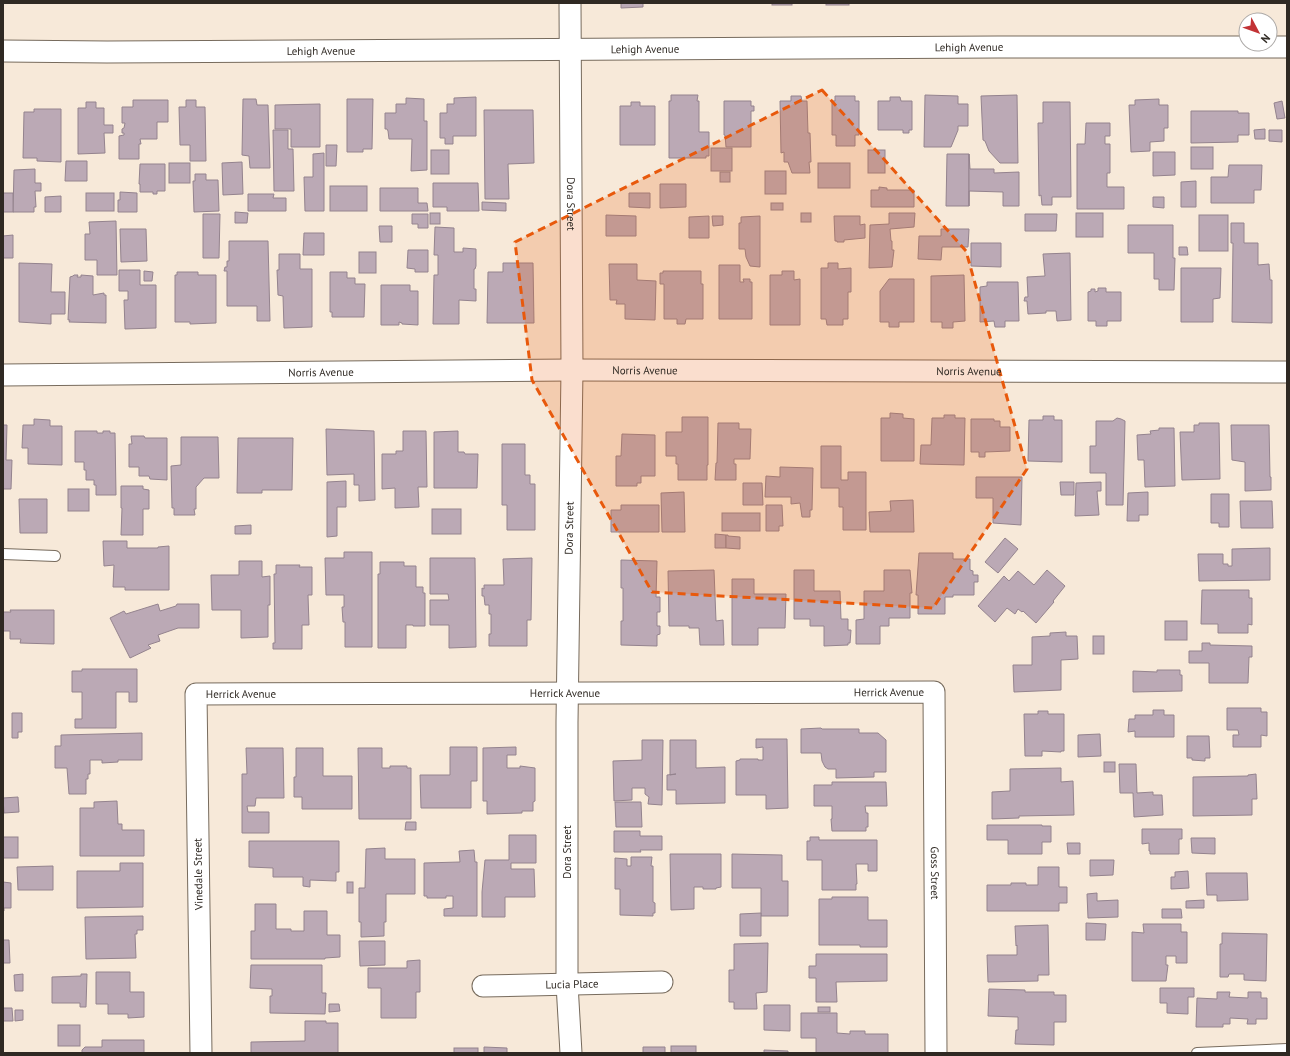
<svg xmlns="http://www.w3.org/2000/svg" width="1290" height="1056" viewBox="0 0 1290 1056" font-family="'PT Sans',sans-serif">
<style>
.building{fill:#bba9b5;stroke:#94838e}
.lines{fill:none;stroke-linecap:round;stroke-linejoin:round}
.lane-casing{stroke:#776b5d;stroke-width:12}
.street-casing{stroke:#776b5d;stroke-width:23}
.lane{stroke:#fff;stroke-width:10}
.street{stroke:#fff;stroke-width:21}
.marked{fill:#e8590c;fill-opacity:0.2;stroke:#e8590c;stroke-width:3;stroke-dasharray:8 5;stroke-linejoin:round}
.labels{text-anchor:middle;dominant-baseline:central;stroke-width:4;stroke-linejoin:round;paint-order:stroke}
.street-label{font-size:11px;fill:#2f2923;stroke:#fff}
</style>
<rect width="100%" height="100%" fill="#f7e9d9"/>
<g class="building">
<polygon points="621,3 643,3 643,7 621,8"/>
<rect x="772" y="3" width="20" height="2"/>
<rect x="826" y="3" width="23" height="2"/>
<polygon points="671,95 698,95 697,101 699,101 699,132 709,132 709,156 706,156 706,158 669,158 669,101 671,101"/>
<polygon points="925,95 958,96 958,104 968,104 968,126 958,126 958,130 951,147 924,147"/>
<polygon points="1017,95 1018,163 1000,163 989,151 985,141 983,140 981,96"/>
<polygon points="791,96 801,96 802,101 807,101 808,133 810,133 811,162 809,162 810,173 792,173 788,162 784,162 784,152 781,153 780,101 791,101"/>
<polygon points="835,96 855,96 855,101 859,101 859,135 855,135 855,146 836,146 836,135 832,135 832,101 835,101"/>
<polygon points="476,97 476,136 453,136 453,144 445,144 445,138 440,138 440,113 447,113 447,104 454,104 454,98"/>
<polygon points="890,97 900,97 901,101 912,101 912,130 909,130 909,133 903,133 903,130 878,130 878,101 890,101"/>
<polygon points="406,98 424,99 424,121 427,121 427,170 411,171 412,139 389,139 388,131 387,129 385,129 385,113 396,113 396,104 406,104"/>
<polygon points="243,99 256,99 257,105 268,105 270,168 250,168 249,156 242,155"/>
<polygon points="347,99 373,99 372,149 363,149 363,152 347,152"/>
<polygon points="1159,99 1159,105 1168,105 1168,128 1164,128 1164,141 1150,142 1150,151 1131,152 1129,105 1135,105 1135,100"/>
<polygon points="133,100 168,100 168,122 157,122 157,139 140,139 141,144 139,144 139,159 119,159 119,136 124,135 124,133 122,133 122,129 124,128 125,123 122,123 122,107 133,107"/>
<polygon points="186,100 196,100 196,107 205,107 206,161 190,161 190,145 180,145 179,107 186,107"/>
<polygon points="724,101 751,101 751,106 754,106 754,111 751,111 751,147 726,147 725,135 724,135"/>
<polygon points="1282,101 1285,118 1277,119 1274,103"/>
<polygon points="86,102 96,102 96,108 104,108 104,125 113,125 113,133 104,133 105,153 78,154 78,108 86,108"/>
<polygon points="631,102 640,102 640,106 655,106 655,145 620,145 620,106 631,106"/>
<polygon points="1043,102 1070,102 1071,197 1052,197 1052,205 1042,205 1041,195 1039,196 1038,123 1043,123"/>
<polygon points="320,104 320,147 291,147 291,129 275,129 275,105"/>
<polygon points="34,109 61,109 61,162 37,161 37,158 23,158 24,112 34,112"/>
<polygon points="484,110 533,110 534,163 508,164 509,199 485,199"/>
<polygon points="1191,111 1238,111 1238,113 1249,113 1249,135 1238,135 1238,142 1191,143"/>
<polygon points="1086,123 1110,123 1110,136 1105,136 1105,144 1110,144 1110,173 1107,173 1107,187 1124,187 1124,209 1077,209 1077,144 1085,144"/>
<polygon points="1265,129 1265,139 1255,139 1254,130"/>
<polygon points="273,130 288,130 288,149 293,149 294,191 274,191"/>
<polygon points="1269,130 1282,130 1282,142 1269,141"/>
<polygon points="326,145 337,145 336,166 326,166"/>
<rect x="1191" y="147" width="22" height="22"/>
<rect x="711" y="148" width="21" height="23"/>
<rect x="431" y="150" width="18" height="24"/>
<rect x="868" y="150" width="17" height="23"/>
<polygon points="1153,152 1175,152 1175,175 1153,176"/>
<polygon points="324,153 324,211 305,211 304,177 313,177 313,154"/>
<polygon points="947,154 969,154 969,206 946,206"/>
<polygon points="969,154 970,169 994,169 994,173 1019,172 1019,206 1003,206 1003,192 969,191 969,206"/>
<polygon points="66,161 87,161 87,181 65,181"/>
<polygon points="242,162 243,194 223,195 222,163"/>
<rect x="169" y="163" width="21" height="20"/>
<rect x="818" y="163" width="32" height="25"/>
<polygon points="140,164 165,164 165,191 157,191 157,194 153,194 153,192 140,192 140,184 139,184"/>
<polygon points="1229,165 1262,165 1261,190 1254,190 1254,203 1211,203 1211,177 1228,177"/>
<polygon points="35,169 35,183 41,183 41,191 35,191 36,207 34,207 34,212 13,212 14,170"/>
<rect x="765" y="171" width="21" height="23"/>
<rect x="720" y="172" width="10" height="10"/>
<polygon points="195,174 206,174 206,180 218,180 219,211 194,212 193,181 195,181"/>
<polygon points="1196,181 1196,207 1181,207 1181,182"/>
<polygon points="433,183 478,183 479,211 447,211 447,207 433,207"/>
<polygon points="660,184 686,184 686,207 660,208"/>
<rect x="330" y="186" width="37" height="25"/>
<polygon points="879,187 887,188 887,190 914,190 914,207 871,207 871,190 879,190"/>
<polygon points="380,188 418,188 418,203 427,203 428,211 380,211"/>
<polygon points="120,192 137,193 137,212 118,212 118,200 120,200"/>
<rect x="3" y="193" width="10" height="19"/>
<rect x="86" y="193" width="28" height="18"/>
<polygon points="629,193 650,193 650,208 629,207"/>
<polygon points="248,194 274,194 273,198 286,198 286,211 248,211"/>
<polygon points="61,196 61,212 45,212 45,197"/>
<polygon points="1153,197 1164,197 1164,208 1153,207"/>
<polygon points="482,202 506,203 506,211 482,210"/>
<rect x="771" y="203" width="12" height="7"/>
<polygon points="235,212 248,213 247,223 235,223"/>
<rect x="430" y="213" width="10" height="11"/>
<rect x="801" y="213" width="10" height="9"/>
<polygon points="889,213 915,213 914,227 890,229 891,241 892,241 892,250 894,250 892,267 869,268 870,225 889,224"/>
<rect x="1076" y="213" width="27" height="24"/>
<polygon points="203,214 220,214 219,258 203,258"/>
<polygon points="412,214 428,214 428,228 418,228 418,224 412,224"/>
<polygon points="1025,214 1057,214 1056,231 1025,231"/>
<polygon points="606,215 636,216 636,236 606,236"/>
<rect x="1199" y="215" width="29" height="36"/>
<polygon points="709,216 709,238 689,238 689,217"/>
<polygon points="712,216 723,216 723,225 713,226"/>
<polygon points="760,216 760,267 750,266 746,257 745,249 739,249 739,223 741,223 741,217"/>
<polygon points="834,216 860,216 860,225 865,224 865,238 844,240 844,242 837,242 837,241 835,241"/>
<polygon points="116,221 117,275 97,275 97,260 85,260 85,234 90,234 89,222"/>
<polygon points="1231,223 1244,223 1244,243 1258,243 1258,265 1269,264 1270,280 1272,280 1272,323 1232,322 1233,243 1231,243"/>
<polygon points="1128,225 1173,225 1173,258 1175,258 1174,290 1159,290 1159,279 1154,279 1154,253 1128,253"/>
<polygon points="379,226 392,226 392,242 380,242"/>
<polygon points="435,227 454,228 454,252 463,252 463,248 476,249 476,266 475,269 474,269 474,289 476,289 476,301 459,300 459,324 433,324 434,275 438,275 438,255 434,255"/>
<polygon points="120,229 146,229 147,261 121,262"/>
<polygon points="941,229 969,229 968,247 942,247 941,260 918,259 919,236 941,236"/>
<polygon points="304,233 324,233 324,255 303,255"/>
<polygon points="13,235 13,258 3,258 3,236"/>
<polygon points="229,241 268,241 270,321 257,321 257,306 227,306 227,271 224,271 225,267 227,267 227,261 229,261"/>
<polygon points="971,243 1001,243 1001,267 971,266"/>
<polygon points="1179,247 1187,247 1188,255 1179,255"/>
<polygon points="408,250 428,250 428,272 415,272 415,269 407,268"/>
<rect x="359" y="252" width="17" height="21"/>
<polygon points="1070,253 1071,320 1057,321 1056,311 1046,311 1046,313 1028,314 1027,301 1024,301 1025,297 1028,297 1027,277 1045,276 1043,254"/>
<polygon points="279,254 300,254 300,269 312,269 312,327 284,328 283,296 278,295 277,270 279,270"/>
<polygon points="19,263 52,264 51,292 65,292 65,314 51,314 51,324 19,322"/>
<polygon points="503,263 533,263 534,323 487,323 488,272 503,272"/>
<polygon points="828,263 838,263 838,269 851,268 851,292 848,292 848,319 843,319 843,325 827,325 826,319 821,319 821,268 828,268"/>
<polygon points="609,264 637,264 637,280 656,281 655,320 625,319 625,304 616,304 617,300 610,300"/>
<polygon points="719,265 740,265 740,282 744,282 743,279 750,279 750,282 752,282 752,319 719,319"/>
<polygon points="1181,268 1221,268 1220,298 1213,299 1213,322 1181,322"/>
<polygon points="119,270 140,270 140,285 156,285 156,328 125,329 124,300 128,300 128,291 119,291"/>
<polygon points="144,271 153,272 152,281 144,281"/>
<polygon points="663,271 701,271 701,284 703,284 703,319 686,319 685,324 677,324 677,319 664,319 664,284 660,284 660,273 663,273"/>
<polygon points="782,271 794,271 794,280 800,279 800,325 770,325 770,275 782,275"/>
<polygon points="177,272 198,272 198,275 216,275 216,323 190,324 190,322 175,322 175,275 177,275"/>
<polygon points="330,272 347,272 347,278 355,278 355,284 365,284 364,317 332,317 332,312 330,312"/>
<polygon points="74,275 78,275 77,277 81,277 81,275 93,276 93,295 104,293 104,295 106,295 106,323 69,322 70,320 68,320 70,277 73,276"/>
<polygon points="964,275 965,321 953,322 953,328 942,328 942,322 931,322 931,276"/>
<polygon points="889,279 914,279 914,322 899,322 899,327 889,327 889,322 880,322 880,291"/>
<polygon points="987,282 1018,282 1019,321 1005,321 1005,327 995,327 994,321 980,322 980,287 987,286"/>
<polygon points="381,285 410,285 410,291 418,291 418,325 402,324 402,323 399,322 399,325 381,325"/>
<polygon points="1098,288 1106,288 1106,292 1121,292 1121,321 1107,321 1107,326 1096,326 1096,321 1088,321 1088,292 1091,291 1091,289 1095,289 1095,292 1098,291"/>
<polygon points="890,413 903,414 903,418 914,419 914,461 881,461 881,418 890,418"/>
<polygon points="944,415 955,415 955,418 965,418 964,465 920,464 921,445 931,445 932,418 944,418"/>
<polygon points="1043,416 1054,416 1054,420 1062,420 1062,462 1028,461 1029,420 1043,420"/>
<polygon points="682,417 708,417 708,465 707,465 707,480 678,480 678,464 676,464 676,456 666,456 666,432 682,432"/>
<polygon points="1117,418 1121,419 1125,421 1123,505 1106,505 1106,473 1090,473 1090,446 1096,446 1096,421 1113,421"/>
<polygon points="34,419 50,420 50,426 62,426 62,465 28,464 28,448 22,448 23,425 34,425"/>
<polygon points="971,419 994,419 994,421 1000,421 1000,427 1010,427 1010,451 985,452 985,457 979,457 979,452 971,452"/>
<polygon points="718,423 739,423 739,429 751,429 750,459 734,459 734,464 736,464 736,480 715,480 716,463 717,463"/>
<polygon points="1199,423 1219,423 1220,479 1182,480 1180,432 1194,432 1194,425 1199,425"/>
<polygon points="3,425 7,425 6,460 12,460 11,489 3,489"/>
<polygon points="1231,425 1269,425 1270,477 1271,477 1271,490 1245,491 1245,462 1232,460"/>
<polygon points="1159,428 1174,428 1175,486 1145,487 1144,460 1138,460 1137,435 1151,434 1150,431 1159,430"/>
<polygon points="326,429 374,431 375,500 359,501 359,485 354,485 354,474 327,475"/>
<polygon points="75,431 97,431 97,433 103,433 103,431 110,431 110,433 115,433 116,495 96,495 96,485 94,485 94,480 86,480 86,470 84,470 84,462 75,462"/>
<polygon points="403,431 426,431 427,487 418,487 419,507 395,508 395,488 382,489 382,454 396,454 396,451 403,451"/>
<polygon points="458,431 458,452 464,452 465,454 478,454 477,488 434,488 434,432"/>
<polygon points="622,434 655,435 655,476 641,476 641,483 637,483 637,486 616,486 616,456 621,456"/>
<polygon points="131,436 144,436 145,438 167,438 167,480 150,479 149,476 139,476 139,467 129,467 129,444 132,444"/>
<polygon points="181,437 218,437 219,478 204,478 196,487 196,509 194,509 195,515 174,515 174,508 172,508 171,466 181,465"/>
<polygon points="238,438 293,438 292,490 262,490 262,493 237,493"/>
<polygon points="502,444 525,444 525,475 530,475 530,484 535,484 535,530 507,530 507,505 502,505"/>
<polygon points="821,446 841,446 841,480 848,480 848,472 866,472 866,530 843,530 843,507 839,507 839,488 821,488"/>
<polygon points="780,467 813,468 812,510 810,510 810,517 802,517 800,503 791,504 791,497 765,497 766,476 780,477"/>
<polygon points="976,477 1022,477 1021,525 993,523 993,498 976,498"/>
<polygon points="346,481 346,507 337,507 337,536 327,537 327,482"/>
<polygon points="1060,482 1074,482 1074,495 1061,495"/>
<polygon points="1101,482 1101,491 1097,491 1099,515 1075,516 1076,483"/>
<polygon points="743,483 762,483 763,505 743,505"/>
<polygon points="121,486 143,486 143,489 149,490 149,509 143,509 143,535 121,535 122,508 121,508"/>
<rect x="68" y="489" width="21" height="22"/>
<polygon points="684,492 685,532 662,532 661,493"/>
<polygon points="1148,492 1148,515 1139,515 1139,521 1127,521 1128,493"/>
<polygon points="1211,494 1229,494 1229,527 1219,527 1219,523 1211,523"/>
<polygon points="19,499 47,499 47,533 20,533"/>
<polygon points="913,500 914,532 870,532 869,512 891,511 890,501"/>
<polygon points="1240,501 1272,501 1273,528 1241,528"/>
<polygon points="621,505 659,505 659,532 611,532 611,510 621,510"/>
<polygon points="766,505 782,505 783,526 779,526 779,531 766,531"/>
<rect x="432" y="509" width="29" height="25"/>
<rect x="722" y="513" width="38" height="18"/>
<polygon points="251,525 251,534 235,534 235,526"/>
<polygon points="715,534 726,535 726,548 715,548"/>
<polygon points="726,535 728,535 728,536 740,537 740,549 726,548"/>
<polygon points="1005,538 1018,549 998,573 985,562"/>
<polygon points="103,541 127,541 127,548 158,548 158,547 169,546 169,590 125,590 125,587 113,587 114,565 104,566"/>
<polygon points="1270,548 1270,580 1199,581 1198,554 1223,554 1223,564 1228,564 1228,566 1232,566 1232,549"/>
<polygon points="344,552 372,552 372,647 345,647 345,622 343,622 342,607 344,607 344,595 326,595 325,558 344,558"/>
<polygon points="919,553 953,553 953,559 970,559 970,570 973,571 973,575 978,575 978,582 974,582 974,595 953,595 953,597 945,597 945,614 918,614 918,595 916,595"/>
<polygon points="430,558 475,558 476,647 449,648 449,625 430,625 430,600 449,600 448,594 430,594"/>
<polygon points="532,558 531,620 527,620 527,646 489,646 489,634 491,634 491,614 489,614 489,605 485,605 484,596 482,596 482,588 484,589 484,585 504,585 503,559"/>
<polygon points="621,560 657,561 656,597 660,597 660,612 657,612 657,626 660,626 660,634 657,635 657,646 621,645 621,621 623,621 623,588 621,588"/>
<polygon points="239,561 262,561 262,577 270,576 270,605 268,605 268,637 241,638 241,610 212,610 211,575 239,575"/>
<polygon points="380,562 404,562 404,566 416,566 416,587 423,587 423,593 425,593 425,626 413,626 413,625 406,625 406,648 378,648 378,574 380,574"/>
<polygon points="276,565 300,565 299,567 312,567 312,595 308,595 309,625 302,625 302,649 273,649 273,643 275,643 274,574 276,574"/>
<polygon points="714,570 716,621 723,620 724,645 700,645 699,628 689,628 689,626 669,626 668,571"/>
<polygon points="794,570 814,570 814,591 840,591 841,619 848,619 848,630 851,630 850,643 848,643 848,645 824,646 824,626 810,626 810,619 794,619"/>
<polygon points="884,570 910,570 912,593 910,593 910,618 889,618 889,626 880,626 880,644 856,644 856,620 864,619 864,591 884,591"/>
<polygon points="1047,570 1065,586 1053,601 1054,602 1036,623 1023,611 1022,612 1018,609 1015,614 1007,608 995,622 978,606 1004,576 1009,581 1018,571 1034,585"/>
<polygon points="732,579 754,579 754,594 786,594 785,628 758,628 758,645 732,645"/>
<polygon points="1202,590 1249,590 1249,598 1252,598 1252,625 1248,624 1248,633 1218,633 1218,624 1201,624"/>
<polygon points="158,604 160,611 176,606 177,604 199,604 199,628 178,628 158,635 160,641 148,645 151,648 130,658 110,618 124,611 126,614"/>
<polygon points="10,610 54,610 54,644 20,643 21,639 10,639 10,631 3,631 3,612 11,612"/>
<rect x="1165" y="621" width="22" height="19"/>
<polygon points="1066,632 1066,636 1077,636 1078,659 1061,660 1061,690 1014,692 1013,665 1032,665 1032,637 1050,636 1050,633"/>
<rect x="1093" y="636" width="11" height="18"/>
<polygon points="1202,643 1210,643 1210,645 1252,646 1252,657 1249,657 1248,683 1209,683 1209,663 1189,663 1189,651 1202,651"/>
<polygon points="82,669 137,669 137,702 129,702 129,692 116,692 116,728 75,728 75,719 82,719 82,692 72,692 72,671 82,671"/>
<polygon points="1157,670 1180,670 1180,675 1182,675 1182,691 1133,692 1133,671 1157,672"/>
<polygon points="1227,708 1261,708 1261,712 1267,712 1267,736 1261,735 1261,747 1233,747 1233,735 1239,735 1238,730 1227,730"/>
<polygon points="1153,710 1164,710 1164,715 1174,715 1174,737 1135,737 1135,731 1128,732 1129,719 1135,719 1135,715 1153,715"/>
<polygon points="1038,711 1048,711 1048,714 1064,714 1064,751 1061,751 1061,752 1042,751 1042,756 1025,756 1024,714 1038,714"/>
<polygon points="12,713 22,713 22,732 18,732 18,738 12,738"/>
<polygon points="821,728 822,729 859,729 859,733 878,733 886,740 886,772 874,772 874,777 836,778 836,769 828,769 825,767 822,761 821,753 801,753 801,729"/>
<polygon points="142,733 142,760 118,760 118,762 102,763 102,760 90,760 90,774 88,774 88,779 86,779 86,794 69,794 67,768 55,768 55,746 61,746 61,735"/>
<polygon points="1100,734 1101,756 1078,757 1078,735"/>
<polygon points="1187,736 1209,736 1210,758 1205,758 1205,761 1192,760 1192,758 1187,758"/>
<polygon points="756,739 787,739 788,808 766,809 766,795 736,795 736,761 740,760 740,759 758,759 758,760 763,760 763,747 756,748"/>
<polygon points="642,740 663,740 662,805 648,804 649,797 645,794 645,788 632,788 632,800 614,801 613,761 642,760"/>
<polygon points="670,740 696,740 696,768 725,767 725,803 676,804 676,790 667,790 667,775 676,774 670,775"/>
<polygon points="450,747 477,747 477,781 471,781 471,808 421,808 420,775 450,775"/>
<polygon points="516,747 516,755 507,755 507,768 520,768 520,766 535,768 535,801 533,802 533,811 522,811 522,813 487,814 487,801 483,801 483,748"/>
<polygon points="246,748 283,748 284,798 256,798 255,806 247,806 248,812 269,812 269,833 242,833 242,774 247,774"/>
<polygon points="296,748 323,748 323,776 352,776 352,809 302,809 302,797 294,797 294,777 296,777"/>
<polygon points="358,748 382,748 382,768 390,768 390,766 407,766 407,768 411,768 411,819 359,819"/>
<rect x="1104" y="762" width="11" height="10"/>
<polygon points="1119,764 1136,764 1137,793 1153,792 1153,795 1162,795 1163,815 1134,817 1133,793 1120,793"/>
<polygon points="1061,768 1061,782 1073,781 1074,815 1019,816 1019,818 992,819 992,792 1010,791 1010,769"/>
<polygon points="1256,774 1257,799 1252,799 1252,815 1193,816 1193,777 1248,776 1248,775"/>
<polygon points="832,782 886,782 887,806 865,806 866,813 868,813 868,827 866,827 866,831 832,831 831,819 832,819 832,806 814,806 814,785 832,785"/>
<polygon points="18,797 19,812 4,813 3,798"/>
<polygon points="117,801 118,824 122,824 122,830 144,830 144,856 80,856 80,808 94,808 94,802"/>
<polygon points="615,802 641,802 642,827 616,827"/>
<polygon points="406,822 416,822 416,830 405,830"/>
<polygon points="987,825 1042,825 1042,826 1051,826 1051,842 1042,842 1042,854 1008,854 1008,840 987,840"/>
<polygon points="1142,829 1182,829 1182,839 1179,839 1179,854 1150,854 1150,851 1149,851 1149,843 1142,844"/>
<polygon points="614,831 640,831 640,836 662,836 662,850 640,850 641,852 614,852"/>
<polygon points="509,835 536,835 536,863 511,863 511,869 534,869 535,897 505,897 505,917 482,917 482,892 485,860 509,860"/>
<rect x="3" y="837" width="15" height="21"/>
<polygon points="810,837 819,837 819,840 877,840 877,871 868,871 868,864 856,864 857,884 856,884 856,890 822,890 822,860 807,860 807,841 810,841"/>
<polygon points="1191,838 1215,838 1215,854 1192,853"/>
<polygon points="249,841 339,841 339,872 336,872 336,881 310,880 310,887 303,886 303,877 273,877 273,868 249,867"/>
<polygon points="1067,843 1080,843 1080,854 1068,854"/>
<polygon points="385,848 385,859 415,859 415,894 386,894 386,922 384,922 384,936 361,937 361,922 359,922 359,888 365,888 366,849"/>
<polygon points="474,850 475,862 477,862 477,916 444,916 444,909 453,908 453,896 446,896 446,898 427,898 427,896 424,896 424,863 460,862 459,851"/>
<polygon points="670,854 721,854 721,887 716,888 716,889 703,889 703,887 694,887 694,909 671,910"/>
<polygon points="732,854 782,855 782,881 788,881 788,916 761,916 761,888 732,888"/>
<polygon points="631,857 652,857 651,866 653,866 653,902 655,903 655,913 653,913 653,916 620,915 620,889 615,889 615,858 627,859 627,866 631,866"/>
<polygon points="1090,860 1114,860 1113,875 1090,876"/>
<polygon points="120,863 143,863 143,907 77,908 77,871 120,871"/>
<polygon points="53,866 53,890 18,890 17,867"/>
<polygon points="1038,867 1059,867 1059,887 1067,887 1067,903 1059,903 1059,911 987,911 987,885 1011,885 1011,883 1026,883 1026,885 1038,885"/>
<polygon points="1188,871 1189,888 1171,889 1171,877 1175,877 1175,872"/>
<polygon points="1206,873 1247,873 1248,900 1217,901 1217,895 1207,895"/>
<polygon points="3,882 11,883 11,908 4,908 4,911 3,911"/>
<rect x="347" y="882" width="6" height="11"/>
<polygon points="1097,893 1097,901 1118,900 1118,917 1088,918 1087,894"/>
<polygon points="832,897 868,897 868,920 887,920 887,947 860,947 860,945 819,945 819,899 832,899"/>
<polygon points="1204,900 1204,908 1186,908 1186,901"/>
<polygon points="255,904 276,904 276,929 291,929 291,931 304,931 304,911 327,911 327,935 340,935 340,957 325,958 325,959 251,959 251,931 255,931"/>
<polygon points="1162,909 1181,909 1182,918 1162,918"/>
<polygon points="761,913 761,936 740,936 740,914"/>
<polygon points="143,916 143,930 137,930 137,934 135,934 136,958 86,959 85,917"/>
<polygon points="1086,923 1106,924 1105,940 1086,940"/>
<polygon points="1143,924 1181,924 1181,932 1187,932 1187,963 1176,963 1176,956 1166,956 1166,965 1168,965 1166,981 1132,981 1132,932 1144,933"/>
<polygon points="1048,925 1049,975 1038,975 1038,981 988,982 987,955 1017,955 1017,945 1016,946 1015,926"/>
<polygon points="1222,933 1267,934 1266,981 1244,980 1244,974 1229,974 1228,977 1220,977 1220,944 1222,944"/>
<polygon points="3,940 9,940 10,963 3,963"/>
<polygon points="359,941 385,941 385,965 360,966"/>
<polygon points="768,943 767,992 756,993 757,1009 734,1009 734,1002 729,1002 729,970 734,970 734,944"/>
<polygon points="816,954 887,954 887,981 836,982 837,1002 816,1002 816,978 809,978 809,966 816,966"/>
<polygon points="420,960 420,992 416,992 416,1018 381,1018 381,988 368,988 368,968 407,968 407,961"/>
<polygon points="251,965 322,965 322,993 326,993 325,1014 270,1013 270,996 272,996 272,989 250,988"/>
<polygon points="96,972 130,972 130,992 144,992 144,1017 128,1018 128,1014 108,1014 108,1004 96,1004"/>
<polygon points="23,974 23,991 15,991 14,975"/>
<polygon points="81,974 87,974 86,1007 80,1007 80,1003 52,1003 52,977 81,976"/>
<polygon points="1160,988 1194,988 1194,997 1188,997 1188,1014 1167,1013 1167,1003 1160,1003"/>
<polygon points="989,989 1025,990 1025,992 1054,992 1054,995 1066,995 1066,1022 1054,1022 1054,1045 1015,1044 1016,1030 1018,1030 1018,1017 988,1016"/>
<polygon points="1217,992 1230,992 1229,997 1248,998 1248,992 1261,992 1261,998 1267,998 1267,1019 1256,1019 1256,1024 1247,1024 1248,1019 1230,1018 1230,1024 1223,1024 1223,1027 1196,1027 1197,998 1217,999"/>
<polygon points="329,1004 339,1004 340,1011 329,1012"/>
<polygon points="764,1005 790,1005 790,1031 764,1030"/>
<rect x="818" y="1007" width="12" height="5"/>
<polygon points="3,1008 12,1008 13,1021 3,1021"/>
<polygon points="15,1010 23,1010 23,1020 15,1021"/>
<polygon points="801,1013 837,1013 837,1033 850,1034 850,1031 865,1031 865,1034 888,1034 888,1053 816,1053 816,1038 801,1038"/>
<polygon points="305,1021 326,1021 326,1023 338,1023 338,1053 251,1053 251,1042 305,1041"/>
<rect x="58" y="1025" width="22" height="21"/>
<polygon points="102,1040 144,1040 144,1053 72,1053 82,1053 82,1050 85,1047 102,1047"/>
<rect x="671" y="1046" width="25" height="7"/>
<polygon points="484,1047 507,1048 507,1053 484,1053"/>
<polygon points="643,1047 665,1047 665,1052 666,1053 643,1053"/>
<rect x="454" y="1048" width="24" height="5"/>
<polygon points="764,1050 788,1051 788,1053 764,1053"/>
</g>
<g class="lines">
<g class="lane-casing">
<g id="lane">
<polyline points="3,554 55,556"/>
<polyline points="1197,1053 1287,1049"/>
</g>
</g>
<g class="street-casing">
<g id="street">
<path id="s1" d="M570,3l2,367 -5,352v262l4,69"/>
<path id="s2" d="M3,51l104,1 891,-5h289"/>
<path id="s3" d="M3,375l569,-5 715,2"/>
<path id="s4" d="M483,986l179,-4"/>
<path id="s5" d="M201,1053l-5,-359 738,-2 2,361"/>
</g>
</g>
<use href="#lane" class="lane"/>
<use href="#street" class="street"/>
</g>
<path class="marked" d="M822,90l144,161 61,218 -94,139 -281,-16 -120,-212 -17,-138z"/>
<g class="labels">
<g class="street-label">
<text stroke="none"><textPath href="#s2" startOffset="966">Lehigh Avenue</textPath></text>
<text stroke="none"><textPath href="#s2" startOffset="318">Lehigh Avenue</textPath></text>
<text stroke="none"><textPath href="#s2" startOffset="642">Lehigh Avenue</textPath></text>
<text stroke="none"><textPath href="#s1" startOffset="201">Dora Street</textPath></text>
<text stroke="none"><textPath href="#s3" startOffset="642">Norris Avenue</textPath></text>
<text stroke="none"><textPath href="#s3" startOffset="966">Norris Avenue</textPath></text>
<text stroke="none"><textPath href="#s3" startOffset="318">Norris Avenue</textPath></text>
<text transform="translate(569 528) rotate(-89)">Dora Street</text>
<text stroke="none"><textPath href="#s5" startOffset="1052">Herrick Avenue</textPath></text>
<text stroke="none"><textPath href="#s5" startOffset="404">Herrick Avenue</textPath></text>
<text stroke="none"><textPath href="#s5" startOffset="728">Herrick Avenue</textPath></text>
<text transform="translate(567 852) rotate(-90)">Dora Street</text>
<text stroke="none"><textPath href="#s5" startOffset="1278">Goss Street</textPath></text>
<text transform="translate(198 874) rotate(-91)">Vinedale Street</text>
<text stroke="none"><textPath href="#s4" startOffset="89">Lucia Place</textPath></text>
</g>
</g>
<rect width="1290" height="1056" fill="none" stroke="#2f2923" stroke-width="8"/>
<g transform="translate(1258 32) rotate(131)"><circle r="19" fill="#ffffff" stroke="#aca9a7"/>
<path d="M0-3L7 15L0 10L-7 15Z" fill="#c23235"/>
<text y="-6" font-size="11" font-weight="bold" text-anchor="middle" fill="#2f2923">N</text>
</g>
</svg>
